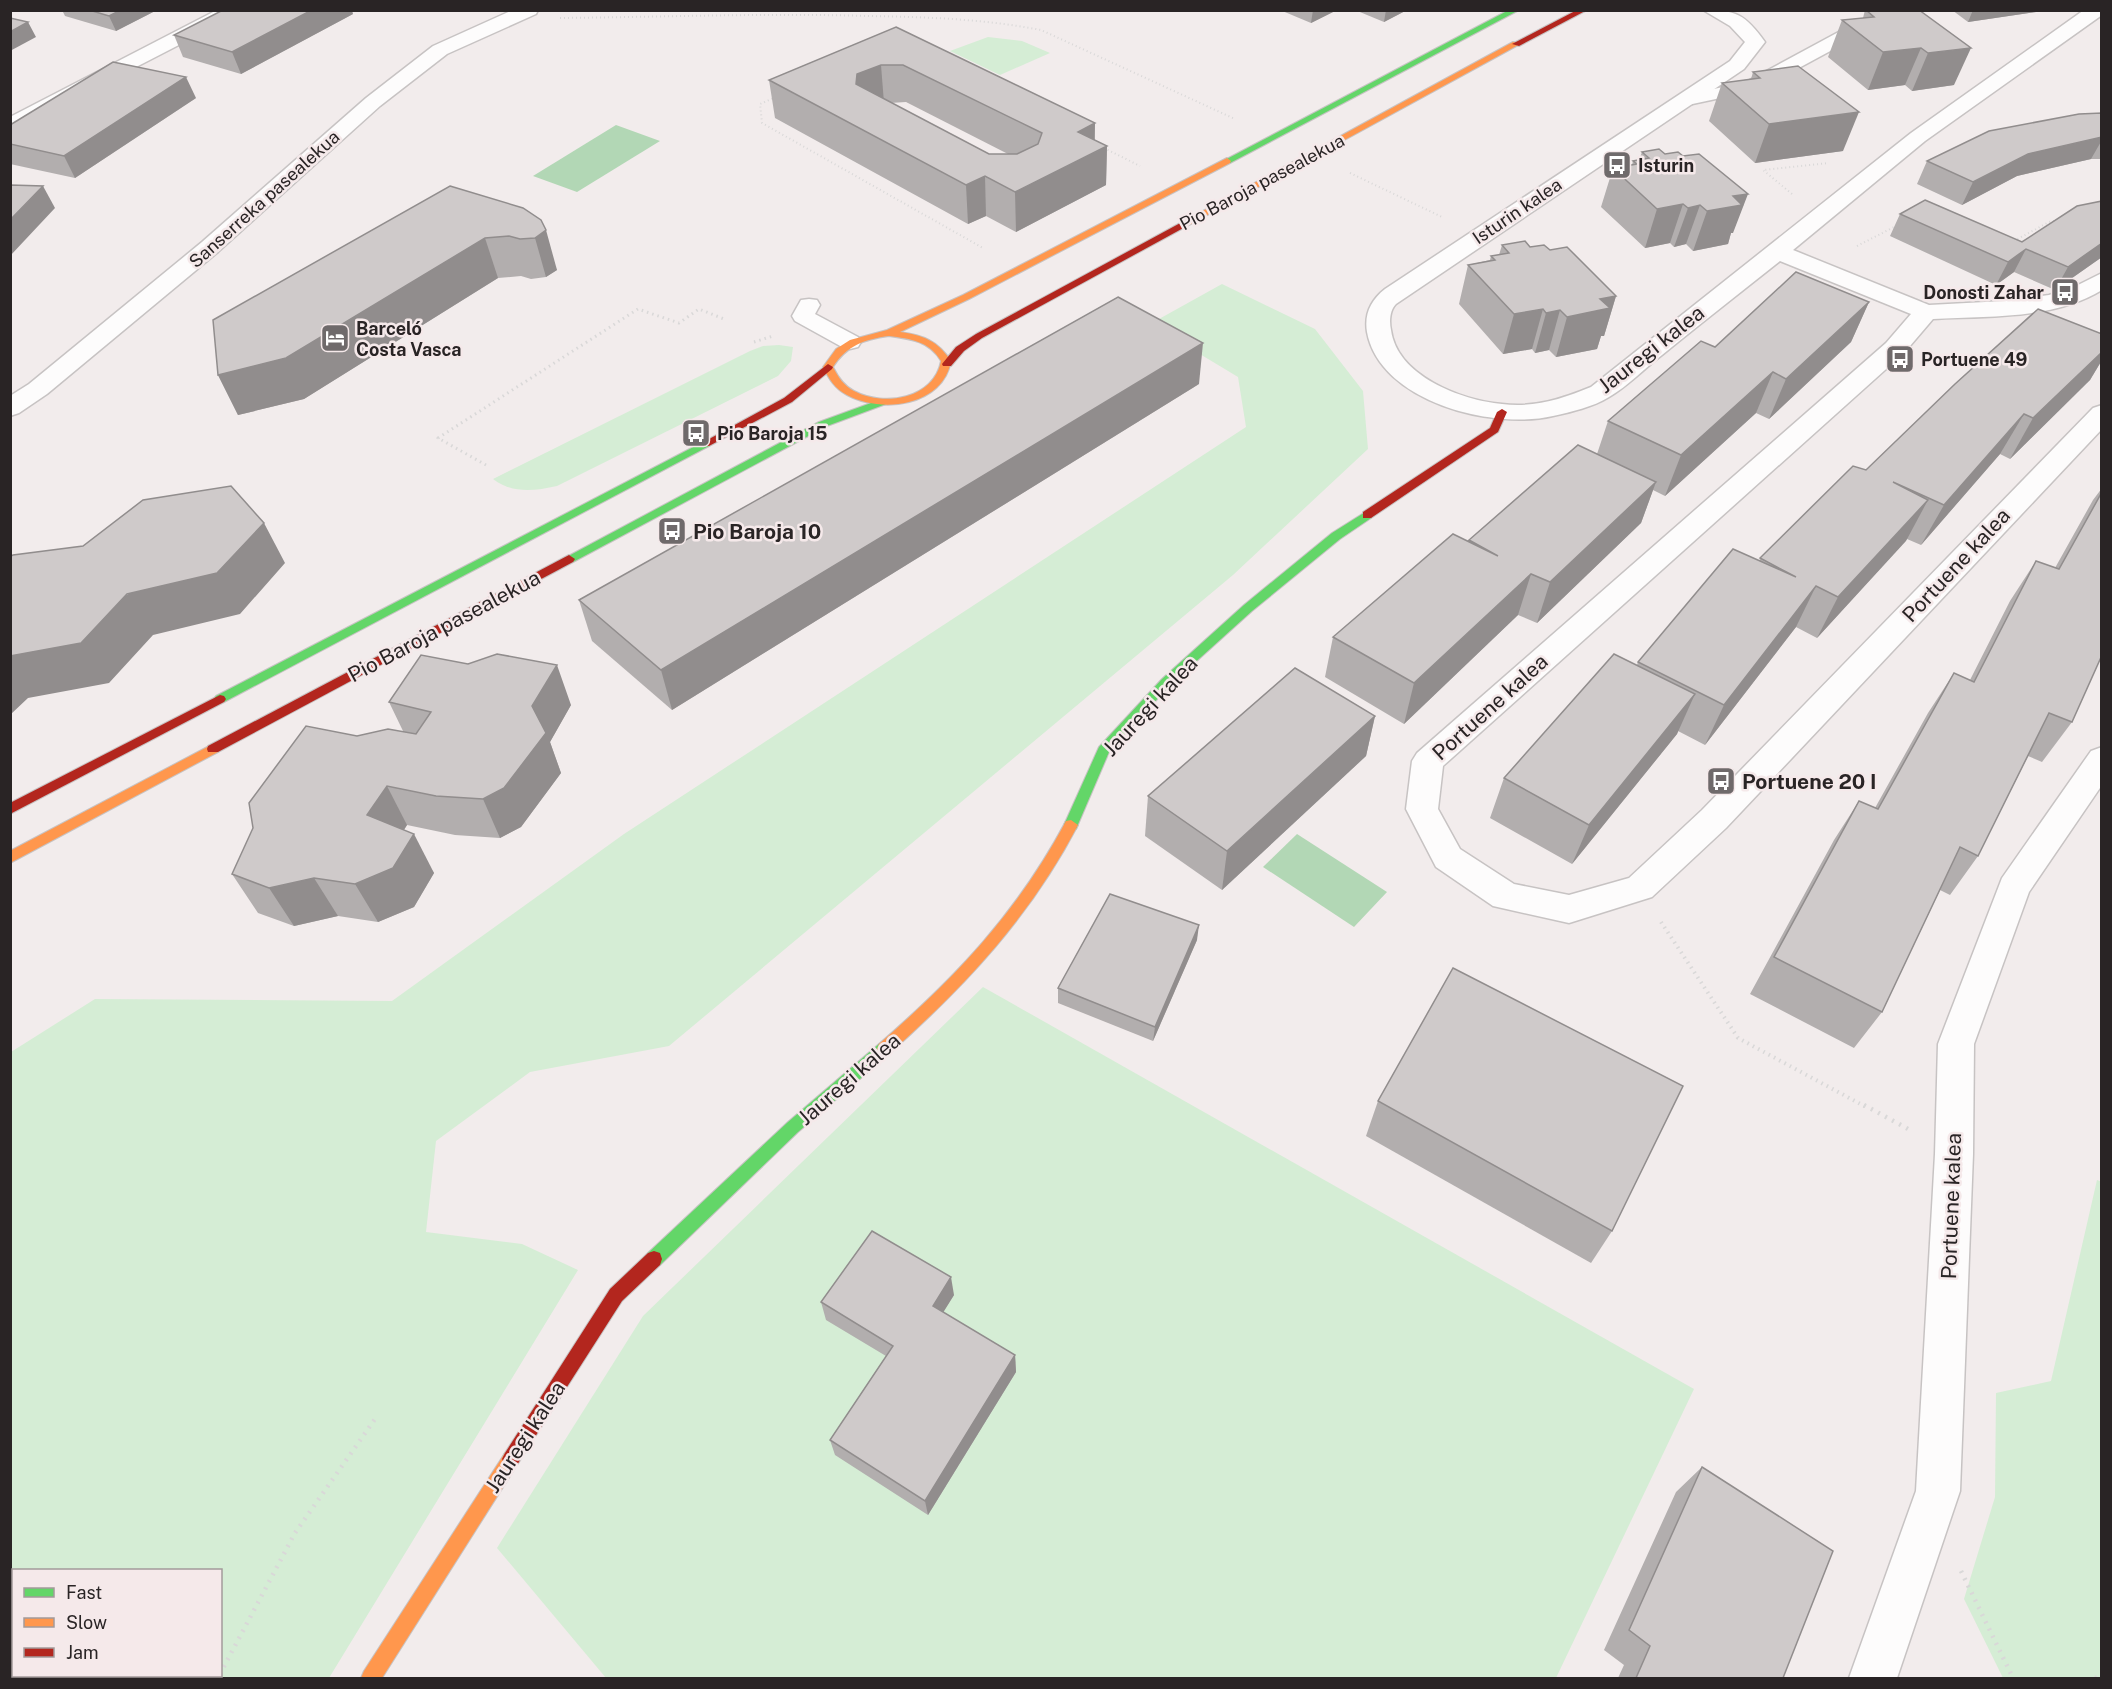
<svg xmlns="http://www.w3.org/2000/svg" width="2112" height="1689" viewBox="0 0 2112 1689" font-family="'Public Sans',sans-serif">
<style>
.green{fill:#d5edd5;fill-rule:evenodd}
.water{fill:#b2d7b5}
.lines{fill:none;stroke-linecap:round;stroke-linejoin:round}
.lane-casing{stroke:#c7c3c3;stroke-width:3}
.street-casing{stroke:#c7c3c3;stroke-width:3}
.fast-casing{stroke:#c7c3c3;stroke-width:2}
.slow-casing{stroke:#c7c3c3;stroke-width:2}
.jam-casing{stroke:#c7c3c3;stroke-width:2}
.path-far3{stroke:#d9d8d8;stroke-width:2;stroke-dasharray:1 3;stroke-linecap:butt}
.path-far2{stroke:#d9d8d8;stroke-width:3;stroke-dasharray:1.5 4;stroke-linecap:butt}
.path-far1{stroke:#d9d8d8;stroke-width:4;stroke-dasharray:1.5 4.5;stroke-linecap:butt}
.path{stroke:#d9d8d8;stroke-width:4.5;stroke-dasharray:2 6;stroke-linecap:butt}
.lane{fill:#fdfcfc;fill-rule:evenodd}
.street{fill:#fdfcfc;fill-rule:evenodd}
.fast{fill:#63d668;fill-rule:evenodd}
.slow{fill:#ff974d;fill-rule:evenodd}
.jam{fill:#b3261e;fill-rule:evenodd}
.wall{fill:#b2aeae;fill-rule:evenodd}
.shaded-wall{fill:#918d8d}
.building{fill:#cfcaca;stroke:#918d8d;stroke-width:1.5;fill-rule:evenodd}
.labels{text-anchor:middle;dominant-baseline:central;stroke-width:5;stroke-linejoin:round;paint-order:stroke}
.far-poi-label{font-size:18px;font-weight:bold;fill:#292425;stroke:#f5e9ea;text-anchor:start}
.far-street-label{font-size:18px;fill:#292425;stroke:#f5e9ea}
.street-label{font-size:21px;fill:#292425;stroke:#f5e9ea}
.poi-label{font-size:21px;font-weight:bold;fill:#292425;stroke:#f5e9ea;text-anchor:start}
</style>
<rect width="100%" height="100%" fill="#f2ecec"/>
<g class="green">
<polygon points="988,37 1022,41 1050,53 1000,75 950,51"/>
<path d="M1222,284l93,45 48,62 5,58 -135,126 -564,471 -139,26 -94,69 -10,91 96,12 56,26 -249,408h-318v-626l84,-53 297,2 232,-167 622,-407 -8,-50 -88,-53zM14,1570h206v106h-206z"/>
<path d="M779,345l14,2 -2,14 -13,15 -221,110c-23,5 -44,8 -64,-7l257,-128 13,-5z"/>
<polygon points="983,987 1694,1389 1556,1678 606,1678 497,1548 643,1316"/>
<polygon points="2097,1180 2102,1182 2101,1678 2003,1678 1964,1599 1995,1497 1996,1393 2051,1381"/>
</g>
<g class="water">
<polygon points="616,125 660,141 577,192 533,176"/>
<polygon points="1297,834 1387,892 1354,927 1263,867"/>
</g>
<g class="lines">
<g class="lane-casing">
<g id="lane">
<polygon points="1885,10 1902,10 1895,23 1858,36 1758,90 1683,106 1677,105 1674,101 1677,97 1746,82 1846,28 1882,16"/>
<polygon points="809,299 817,300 820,305 815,314 858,337 861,342 858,347 850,349 842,347 795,321 792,316 801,300"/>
</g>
</g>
<g class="street-casing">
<g id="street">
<polygon points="217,10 241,10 239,14 10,132 10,117"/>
<polygon points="513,10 538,10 536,14 447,54 380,106 218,252 47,394 19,413 10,416 10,396 29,384 202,242 366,98 433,46"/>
<path d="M1703,10c33,0 42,4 62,32l-21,27 -348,235c-6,6 -7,17 -5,26 6,46 70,70 111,74 32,4 60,-5 89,-17l320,-254 173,-123h18v5l-177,126 -132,109 136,55 75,-4 45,-6 25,-8 28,-14v17c-49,30 -114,26 -169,29l-29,34 -461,413 -5,43 22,40 54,35 55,11 60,-17 73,-68 391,-402 9,-3v24l-376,399 -74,69 -83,26 -76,-17 -57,-39 -30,-58 6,-48 5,-8 469,-410 25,-29 -131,-53c-39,31 -79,62 -118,94 -17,13 -34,31 -53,42 -16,10 -38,15 -56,19 -60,14 -173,-14 -186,-84 -3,-18 4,-32 18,-43l345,-228 15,-19 -15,-16z"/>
<polygon points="2102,747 2102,785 2029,892 1974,1044 1973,1154 1960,1491 1897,1678 1849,1678 1916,1491 1935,1154 1938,1044 2002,878 2091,751"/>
</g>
</g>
<g class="fast-casing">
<g id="fast">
<polygon points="1509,10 1519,10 1230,163 1223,161"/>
<polygon points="882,399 886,400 886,404 827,426 573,562 565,562 563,559 819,422"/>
<polygon points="705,441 709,442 709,446 224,702 216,702 214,699 216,696"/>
<polygon points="1367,511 1373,515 1371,518 1340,539 1252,611 1170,685 1109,752 1076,829 1066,829 1064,825 1099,747 1162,679 1244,605 1332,533"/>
<polygon points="884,1043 889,1044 891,1049 889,1054 798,1132 660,1265 654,1267 648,1265 646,1259 648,1253 788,1122 879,1044"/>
</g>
</g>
<g class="slow-casing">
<g id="slow">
<polygon points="1513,42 1520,44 1187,226 1179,224"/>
<path d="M1227,158l4,3 -1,2 -261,136 -69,33c23,3 38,9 51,29 -8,45 -69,53 -104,34 -12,-6 -18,-16 -24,-28l13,-18 14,-9 37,-10 76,-35zM889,336c22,3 40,5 52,25 -7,38 -57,46 -87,30 -10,-5 -16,-14 -21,-24 13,-21 32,-28 56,-31z"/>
<polygon points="213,744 219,749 218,752 10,863 10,851"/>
<path d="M1071,820l7,5c-48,92 -112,160 -189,229l-5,1 -5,-1 -2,-5 2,-5c77,-67 138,-131 187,-223z"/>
<polygon points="511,1450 517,1453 520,1459 517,1465 382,1678 361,1678 364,1671 505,1453"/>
</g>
</g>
<g class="jam-casing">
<g id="jam">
<polygon points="1577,10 1587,10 1519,46 1512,44"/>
<polygon points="1184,221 1189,224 1187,226 982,338 964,351 951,366 943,366 942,364 956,347 976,334"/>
<polygon points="828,364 833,367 832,369 792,402 709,446 701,446 700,444 784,398"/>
<polygon points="1502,409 1507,412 1498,432 1371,518 1363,518 1363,512 1490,428 1497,412"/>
<polygon points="569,555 575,559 573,562 218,752 208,752 207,749 208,746"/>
<polygon points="220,695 224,696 226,699 224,702 10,814 10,803"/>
<polygon points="654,1251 660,1253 662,1259 660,1265 622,1301 517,1465 511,1468 505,1465 502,1459 505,1453 610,1289 648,1253"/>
</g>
</g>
<g class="path-far3">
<path d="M560,18c103,-1 206,-5 309,-2 58,1 115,3 172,14l194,89"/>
<polyline points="776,97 760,104 762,123 983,248"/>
<polyline points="1104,148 1140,166"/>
<polyline points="1350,173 1442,217"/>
<polyline points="1792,194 1763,170 1829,163"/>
<polyline points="2014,241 2049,222 2058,220"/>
<polyline points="1857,246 1898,225"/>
</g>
<g class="path-far2">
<polyline points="754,342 773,336"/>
<polyline points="486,465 438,438 638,309 679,323 699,309 724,319"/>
</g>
<polyline class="path-far1" points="1661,922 1738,1038 1866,1107"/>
<g class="path">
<polyline points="1864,1105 1910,1130"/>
<polyline points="1961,1571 2013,1678"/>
<polyline points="220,1674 295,1533 375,1419"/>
<polyline points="2095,1678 2102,1676"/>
</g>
<use href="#lane" class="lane"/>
<use href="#street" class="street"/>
<use href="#fast" class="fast"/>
<use href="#slow" class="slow"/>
<use href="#jam" class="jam"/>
</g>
<g class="wall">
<polygon points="62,10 157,10 116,31 65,16"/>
<polygon points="1280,10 1337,10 1311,23"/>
<polygon points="1355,10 1407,10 1384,22"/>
<polygon points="1865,10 1919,10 1954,85 1912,91 1905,85 1868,90 1828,57 1842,20 1863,18"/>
<polygon points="1952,10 2037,10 2036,12 1968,22"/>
<polygon points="353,14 241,74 183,57 174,35"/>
<path d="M896,27l199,96v17l12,6 -1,39 -90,47 -30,-16 -18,8 -193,-106 -6,-38zM906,102l102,52h-19l-99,-51z"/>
<polygon points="1753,72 1843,151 1755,163 1709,121 1722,83 1751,79"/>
<polygon points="196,98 75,178 10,164 10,125"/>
<polygon points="2102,113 2102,159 2091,159 2017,176 1962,205 1917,184 1927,161"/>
<polygon points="1642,152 1733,233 1731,233 1728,244 1693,251 1686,244 1674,247 1670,243 1645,248 1601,207 1613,168 1632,165 1633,161 1639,160"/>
<polygon points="2102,201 2102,257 2055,290 2014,272 1996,285 1890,236 1900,214 2022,242"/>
<polygon points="523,208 557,270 546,277 531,279 521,276 498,278 304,399 238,415 218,375"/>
<polygon points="1502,245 1530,247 1550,250 1616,296 1604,336 1601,336 1597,349 1556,357 1549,350 1535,353 1532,349 1503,354 1459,304 1468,265 1490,260 1491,256 1499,255"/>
<polygon points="1869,302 1851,342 1769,419 1756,413 1665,496 1653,490 1641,523 1537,623 1518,615 1404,724 1325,677 1333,637 1468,541 1469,540 1597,454 1608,421 1715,347"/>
<polygon points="2102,334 2102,360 2090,380 2010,459 2000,454 1921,545 1907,539 1817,638 1796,627 1705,745 1678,731 1677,734 1572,864 1490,818 1504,778 1637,665 1638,662 1866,470"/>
<polygon points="1199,384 672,710 592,641 579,600"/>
<polygon points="2102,488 2102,655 2072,722 2042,762 2028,756 1978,856 1950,895 1940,890 1882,1012 1854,1048 1750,994 1834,840 1859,801 1875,808 1928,713 1954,673 1970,680 2010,601 2036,561 2055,568 2093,500"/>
<polygon points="389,702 571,705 550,742 561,773 521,827 500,838 455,835 407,825 404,830 434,873 414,907 378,922 338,916 294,926 258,913 232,874 357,736 403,731"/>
<polygon points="1375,716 1366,756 1222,890 1145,836 1148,796"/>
<polygon points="1197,940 1153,1041 1058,1003 1058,988"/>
<polygon points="1378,1101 1612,1231 1591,1263 1366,1136"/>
<polygon points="954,1295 943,1312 1015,1355 1016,1372 928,1515 835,1455 830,1440 886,1356 826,1320 821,1302"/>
<polygon points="1702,1467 1783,1678 1618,1678 1624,1665 1604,1650 1676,1492"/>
</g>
<g class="shaded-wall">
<polygon points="121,10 157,10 116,31 109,16"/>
<polygon points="312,10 352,10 353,14 241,74 232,52"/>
<polygon points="1313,10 1337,10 1311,23"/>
<polygon points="1386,10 1407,10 1384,22"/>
<polygon points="1973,10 2037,10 2036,12 1968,22"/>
<polygon points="28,22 36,37 10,51 10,32"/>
<polygon points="1921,48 1905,85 1868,90 1883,52"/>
<polygon points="1971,48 1954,85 1912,91 1928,53"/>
<polygon points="881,65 884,103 856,84 857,74"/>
<polygon points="186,77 196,98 75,178 64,156"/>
<polygon points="1859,112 1843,151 1755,163 1769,124"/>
<polygon points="1095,123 1094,153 1107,146 1106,185 1016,232 1015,192 1078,132"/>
<polygon points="2102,137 2102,140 2091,159 2017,176 1962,205 1973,182 2028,154"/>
<polygon points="985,176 986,216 968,224 966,185"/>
<polygon points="43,186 55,208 10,256 10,220"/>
<polygon points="1748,194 1733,233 1731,233 1728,244 1693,251 1707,211 1733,196"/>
<polygon points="1683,204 1670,243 1645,248 1657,209"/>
<polygon points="1700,205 1686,244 1674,247 1688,208"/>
<polygon points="546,230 557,270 546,277 535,238"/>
<polygon points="485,238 498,278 304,399 238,415 218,375"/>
<polygon points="2102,243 2102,257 2055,290 2068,267"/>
<polygon points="2026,249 2014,272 1996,285 2008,262"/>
<polygon points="1616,296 1604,336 1601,336 1597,349 1556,357 1567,317 1600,299"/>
<polygon points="1869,302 1851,342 1769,419 1786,379"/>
<polygon points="1543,309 1532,349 1503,354 1514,314"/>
<polygon points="1560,310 1549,350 1535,353 1546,313"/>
<polygon points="1203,343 1199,384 672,710 661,670"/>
<polygon points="2102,352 2102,360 2090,380 2010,459 2033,418"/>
<polygon points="1773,372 1756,413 1665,496 1681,455"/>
<polygon points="2024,414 2000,454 1921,545 1944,505"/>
<polygon points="1656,482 1641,523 1537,623 1550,582"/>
<polygon points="1928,500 1906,541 1817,638 1838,597"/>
<polygon points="264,523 285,563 240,614 153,635 109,683 28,698 10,715 10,656"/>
<polygon points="1531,574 1518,615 1404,724 1414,683"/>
<polygon points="1816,586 1796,627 1705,745 1724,705"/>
<polygon points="557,665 571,705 550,742 561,773 521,827 500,838 483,799 532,706"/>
<polygon points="1695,694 1677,734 1572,864 1589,825"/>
<polygon points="1375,716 1366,756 1222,890 1227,851"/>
<polygon points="387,786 407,825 388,854 367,815"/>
<polygon points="414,834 434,873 414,907 378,922 355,884"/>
<polygon points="314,878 338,916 294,926 269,888"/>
<polygon points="1199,925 1197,940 1153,1041 1155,1027"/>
<polygon points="951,1277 954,1295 936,1324 933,1306"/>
<polygon points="1015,1355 1016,1372 928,1515 925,1501"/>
</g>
<g class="building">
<polygon points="89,10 121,10 109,16"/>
<polygon points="223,10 312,10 232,52 174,35"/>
<polygon points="1866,10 1919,10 1971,48 1928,53 1921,48 1883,52 1842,20 1874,17"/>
<polygon points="10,18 28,22 10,32"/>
<path d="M896,27l199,96 -17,9 29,14 -92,46 -30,-16 -19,9 -197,-105zM881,65h22l139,68 -4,11 -21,10h-28l-133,-70 1,-10z"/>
<polygon points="113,62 186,77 64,156 10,144 10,125"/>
<polygon points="1798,66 1859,112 1769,124 1722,83 1760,78 1753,72"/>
<polygon points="2102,113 2102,137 2028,154 1973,182 1927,161 1989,131 2079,114"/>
<polygon points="1659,149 1665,154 1678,152 1683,156 1699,154 1748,194 1733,196 1742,205 1707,211 1700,205 1688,208 1683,204 1657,209 1613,168 1637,164 1633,161 1649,158 1642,152"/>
<polygon points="10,185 43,186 10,220"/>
<polygon points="450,186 523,208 541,220 546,230 535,238 520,239 509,236 485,238 286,358 218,375 213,320"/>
<polygon points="1925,200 2022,242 2077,206 2102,201 2102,243 2068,267 2026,249 2008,262 1900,214"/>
<polygon points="1525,241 1530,247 1544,245 1550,250 1567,247 1616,296 1600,299 1610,308 1567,317 1560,310 1546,313 1543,309 1514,314 1468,265 1495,260 1491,256 1509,253 1502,245"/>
<polygon points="1796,272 1869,302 1786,379 1773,372 1681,455 1608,421 1701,341 1715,347"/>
<polygon points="1118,297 1203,343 661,670 579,600"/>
<polygon points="2038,309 2102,334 2102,352 2033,418 2024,414 1944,505 1893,482 1928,500 1838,597 1816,586 1724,705 1638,662 1733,549 1796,577 1760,558 1853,466 1866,470 1955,384"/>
<polygon points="1578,445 1656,482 1550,582 1531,574 1414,683 1333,637 1453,534 1498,556 1469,540"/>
<polygon points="231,486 264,523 217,573 127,594 81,643 10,656 10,557 13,555 83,546 143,500"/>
<polygon points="2102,492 2102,655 2072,722 2049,713 1978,856 1960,847 1882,1012 1774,957 1859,801 1878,809 1954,673 1974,682 2036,561 2059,569"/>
<polygon points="497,654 557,665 532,706 546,733 504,788 483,799 436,796 387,786 367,815 414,834 393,868 355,884 314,878 269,888 232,874 253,828 249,803 306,726 357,736 388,729 416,734 431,712 389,702 421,655 468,664"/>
<polygon points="1614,654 1695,694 1589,825 1504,778"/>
<polygon points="1295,668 1375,716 1227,851 1148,796"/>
<polygon points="1110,894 1199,925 1155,1027 1058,988"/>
<polygon points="1453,968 1683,1086 1612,1231 1378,1101"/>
<polygon points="872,1231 951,1277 933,1306 1015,1355 925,1501 830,1440 893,1346 821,1302"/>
<polygon points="1702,1467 1833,1551 1783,1678 1636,1678 1650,1646 1629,1630"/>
</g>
<defs>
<g id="bus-square" transform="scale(1.5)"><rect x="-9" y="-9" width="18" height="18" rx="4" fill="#6f6a6b" stroke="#f5e9ea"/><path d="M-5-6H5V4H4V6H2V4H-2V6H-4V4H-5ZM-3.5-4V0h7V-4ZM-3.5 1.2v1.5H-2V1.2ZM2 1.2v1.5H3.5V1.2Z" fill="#fff"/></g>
<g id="hotel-square" transform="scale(1.5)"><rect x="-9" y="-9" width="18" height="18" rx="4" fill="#6f6a6b" stroke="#f5e9ea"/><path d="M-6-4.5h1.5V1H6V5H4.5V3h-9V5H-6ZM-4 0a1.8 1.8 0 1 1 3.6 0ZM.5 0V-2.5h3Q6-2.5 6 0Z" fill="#fff"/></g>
</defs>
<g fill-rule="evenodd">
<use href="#bus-square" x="1617" y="165"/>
<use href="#bus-square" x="2065" y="292"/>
<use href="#hotel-square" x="335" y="338"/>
<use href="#bus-square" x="1900" y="359"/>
<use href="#bus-square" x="696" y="433"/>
<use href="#bus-square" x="672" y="531"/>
<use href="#bus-square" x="1721" y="781"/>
</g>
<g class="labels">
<g class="far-poi-label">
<text x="1638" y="165">Isturin</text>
<text x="2044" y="292" text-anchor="end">Donosti Zahar</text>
<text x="356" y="328">Barceló<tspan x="356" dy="21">Costa Vasca</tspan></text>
<text x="1921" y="359">Portuene 49</text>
<text x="717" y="433">Pio Baroja 15</text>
</g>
<g class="far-street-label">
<text transform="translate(1262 182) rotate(-28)">Pio Baroja pasealekua</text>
<text transform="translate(264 199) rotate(-42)">Sanserreka pasealekua</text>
<text transform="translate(1517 211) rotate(-34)">Isturin kalea</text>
</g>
<g class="street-label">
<text transform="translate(1651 349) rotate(-38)">Jauregi kalea</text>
<text transform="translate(1956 565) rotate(-47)">Portuene kalea</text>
<text transform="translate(444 626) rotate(-28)">Pio Baroja pasealekua</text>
<text transform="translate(1150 706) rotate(-47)">Jauregi kalea</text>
<text transform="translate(1490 707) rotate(-42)">Portuene kalea</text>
<text transform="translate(849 1079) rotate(-41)">Jauregi kalea</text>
<text transform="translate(1951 1206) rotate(-88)">Portuene kalea</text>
<text transform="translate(525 1437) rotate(-57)">Jauregi kalea</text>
</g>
<g class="poi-label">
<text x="693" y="531">Pio Baroja 10</text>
<text x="1742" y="781">Portuene 20 I</text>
</g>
</g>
<rect width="2112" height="1689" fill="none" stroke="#292425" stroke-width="24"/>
<rect x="12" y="1569" width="210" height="108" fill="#f5e9ea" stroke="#a39a9b" stroke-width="1.5"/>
<rect x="24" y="1588" width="30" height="9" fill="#63d668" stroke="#a39a9b" stroke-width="1.5"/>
<text x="66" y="1599" font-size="18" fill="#292425">Fast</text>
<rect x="24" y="1618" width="30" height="9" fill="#ff974d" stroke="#a39a9b" stroke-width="1.5"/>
<text x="66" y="1629" font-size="18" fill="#292425">Slow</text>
<rect x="24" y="1648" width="30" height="9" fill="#b3261e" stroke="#a39a9b" stroke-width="1.5"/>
<text x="66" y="1659" font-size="18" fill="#292425">Jam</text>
</svg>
